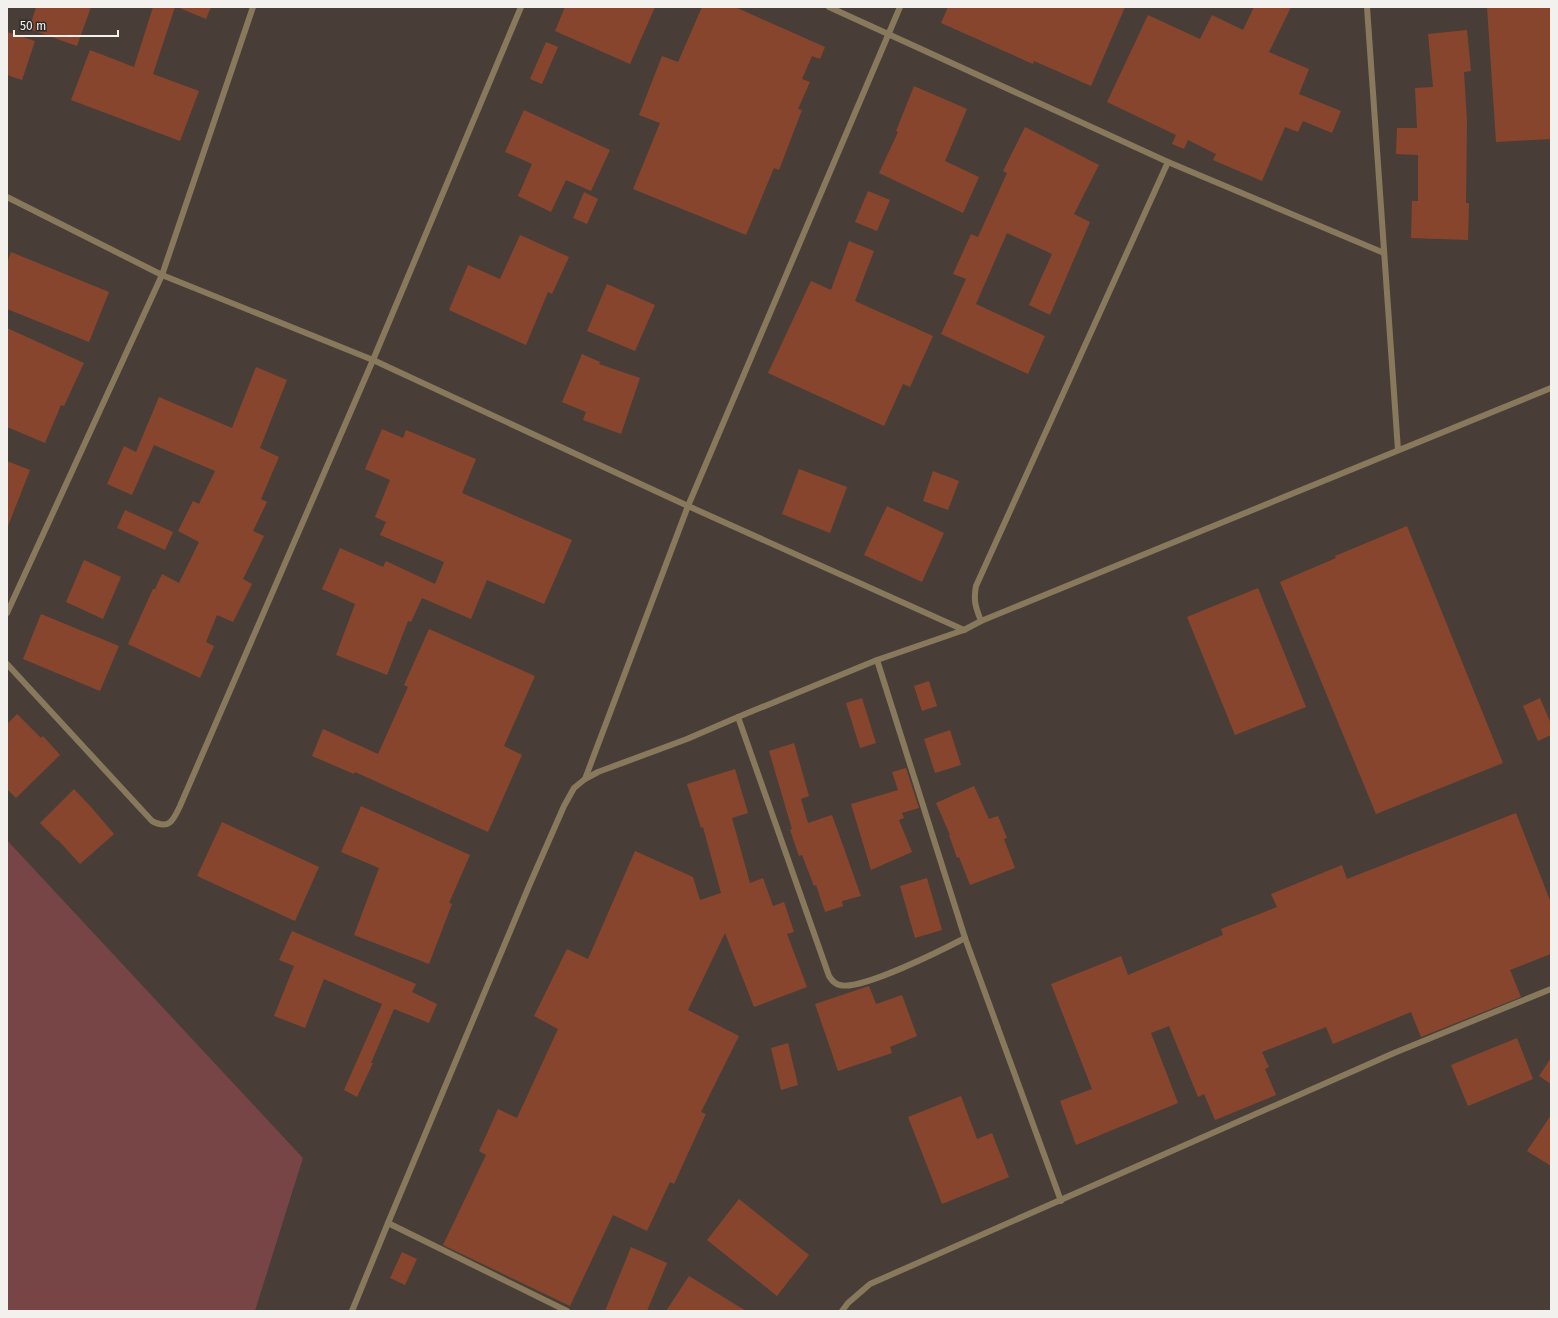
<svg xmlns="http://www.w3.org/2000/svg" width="1558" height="1318" viewBox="0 0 1558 1318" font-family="'Fira Sans',sans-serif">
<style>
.built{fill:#483e37}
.green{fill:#774546}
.building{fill:#88452d}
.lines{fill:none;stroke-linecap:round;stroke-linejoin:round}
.lane{stroke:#88795d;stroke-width:6}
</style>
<rect width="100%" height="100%" fill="#3a3633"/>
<polygon class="built" points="7,7 1551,7 1551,1311 255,1311 303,1158 7,840"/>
<polygon class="green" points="7,840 303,1158 255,1311 7,1311"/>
<g class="building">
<polygon points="36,7 91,7 77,46 29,29"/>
<polygon points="153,7 175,7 153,74 199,91 180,141 71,100 90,50 134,67"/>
<polygon points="177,7 211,7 206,19"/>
<polygon points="565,7 655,7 630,64 555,31"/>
<polygon points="702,7 735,7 825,47 820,59 812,56 802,79 810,82 798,109 802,110 779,170 774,168 746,235 633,189 660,123 639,115 662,56 678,62"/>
<polygon points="948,7 1125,7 1091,86 1034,61 1033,64 941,23"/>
<polygon points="1254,7 1291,7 1269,52 1309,69 1299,94 1341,111 1332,133 1303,121 1298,132 1285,127 1262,181 1213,160 1216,154 1188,140 1184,149 1172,144 1176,135 1107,102 1148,15 1200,39 1212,15 1243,30"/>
<polygon points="1487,7 1551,7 1551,139 1496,142"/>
<polygon points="1467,30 1471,71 1464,72 1467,120 1466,203 1469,203 1468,240 1411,238 1412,201 1418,201 1418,155 1396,154 1397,128 1417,128 1415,88 1433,87 1428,34"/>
<polygon points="7,32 35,41 22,80 7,75"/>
<polygon points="546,42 558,47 542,84 530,79"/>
<polygon points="914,86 967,109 945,161 979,177 963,213 879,173 898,132 896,131"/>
<polygon points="524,110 610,150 591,191 566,180 551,212 518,196 532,164 505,152"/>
<polygon points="1025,127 1099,165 1074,214 1090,222 1050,315 1029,305 1052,254 1007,233 976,304 1045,336 1028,374 941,334 966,279 953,274 971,234 978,237 1007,173 1003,171"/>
<polygon points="868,191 890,200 877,231 855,222"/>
<polygon points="584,192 598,199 587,224 573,218"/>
<polygon points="520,235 569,257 552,294 548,292 526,345 449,310 468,265 500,279"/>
<polygon points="849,241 874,251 855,301 933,336 910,387 903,384 884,426 768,373 811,281 831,290"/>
<polygon points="11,252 109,292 89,342 7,309 7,263"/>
<polygon points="607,284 655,305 635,351 587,331"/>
<polygon points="7,328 84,363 64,406 61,405 45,443 7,427"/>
<polygon points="582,354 600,362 599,364 640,378 621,434 583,420 586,412 562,402"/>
<polygon points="256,367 287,380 260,448 279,457 261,499 267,502 253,531 264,536 243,579 252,584 233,622 217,615 206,642 214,646 200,678 128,644 153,589 155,589 162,574 179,583 199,542 178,531 193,501 199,504 215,471 154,445 132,495 107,484 124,446 136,452 159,397 232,428"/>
<polygon points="382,429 403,438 406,430 476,459 462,493 572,540 544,604 487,580 471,619 422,598 411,622 408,621 387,675 336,655 355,604 322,589 340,548 383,567 386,561 435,584 444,562 380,535 386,522 375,517 390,480 365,469"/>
<polygon points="7,461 30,470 8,526 7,526"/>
<polygon points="799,469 847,487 830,533 782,514"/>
<polygon points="933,471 959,481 948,510 923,501"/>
<polygon points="887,506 944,533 922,582 864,555"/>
<polygon points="125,510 173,532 165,550 117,528"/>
<polygon points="1407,526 1503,763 1376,814 1280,582 1336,558 1335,556"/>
<polygon points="84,560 121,577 103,619 66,602"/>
<polygon points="1258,588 1306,707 1235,735 1187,617"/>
<polygon points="41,614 119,646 100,691 23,659"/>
<polygon points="429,629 535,676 504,746 522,755 488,832 355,772 354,774 312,756 323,729 378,754 408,687 404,685"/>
<polygon points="929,681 937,706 922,711 914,686"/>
<polygon points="862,698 876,743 860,748 846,703"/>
<polygon points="1540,698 1551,724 1551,735 1538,741 1523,706"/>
<polygon points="17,714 41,738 43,736 60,755 16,798 7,789 7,724"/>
<polygon points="950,730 961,765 935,773 924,739"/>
<polygon points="794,743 809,796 801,799 808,823 832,815 861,896 842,901 843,906 825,912 816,885 814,886 802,855 799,856 790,830 792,829 769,751"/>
<polygon points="906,768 919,808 902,813 904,818 899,820 912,852 871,870 851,804 898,790 892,772"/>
<polygon points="735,769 748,813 732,818 750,883 763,878 773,906 784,902 794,932 787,934 807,987 754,1007 725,933 688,1010 739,1036 701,1112 706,1114 674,1184 670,1182 647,1231 613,1215 570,1306 443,1245 486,1155 479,1151 498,1109 517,1118 558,1029 534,1016 567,949 588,959 635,851 693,877 700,900 721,893 703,827 701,828 687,784"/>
<polygon points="974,786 989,819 998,816 1007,838 1004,839 1015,868 970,885 959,857 957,858 949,835 950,835 936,803"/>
<polygon points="74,789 91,807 114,834 80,864 58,840 57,840 40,823"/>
<polygon points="361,806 470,855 449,903 452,904 429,964 354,935 379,868 341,852"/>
<polygon points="1516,813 1551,903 1551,954 1510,970 1521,997 1421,1037 1411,1012 1333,1044 1326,1027 1262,1052 1269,1067 1265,1069 1276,1095 1215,1120 1204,1094 1198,1097 1169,1026 1151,1033 1178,1103 1076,1145 1060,1101 1092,1089 1051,984 1121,956 1128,975 1223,935 1221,929 1277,907 1271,894 1342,865 1347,879"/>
<polygon points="222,822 319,867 295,921 197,876"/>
<polygon points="927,878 942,930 915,938 900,886"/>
<polygon points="292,931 416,984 412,992 437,1004 429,1023 394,1009 371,1063 373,1063 357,1097 344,1090 382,1004 324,979 305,1028 274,1016 294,966 279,960"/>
<polygon points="869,986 876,1004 902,995 917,1036 890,1047 892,1053 838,1071 815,1004"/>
<polygon points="1517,1038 1533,1079 1468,1106 1451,1065"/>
<polygon points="788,1043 798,1085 781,1090 771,1048"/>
<polygon points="1551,1058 1551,1084 1539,1076"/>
<polygon points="961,1096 977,1139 992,1133 1009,1177 942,1204 908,1117"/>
<polygon points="1551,1115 1551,1166 1527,1151"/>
<polygon points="739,1199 809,1255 777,1296 707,1240"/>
<polygon points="631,1247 667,1263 647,1311 605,1311"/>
<polygon points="402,1252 417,1259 405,1285 390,1278"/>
<polygon points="689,1276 746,1311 666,1311"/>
</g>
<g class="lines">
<g class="lane">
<polyline points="521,7 373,360 688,506 964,630"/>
<path d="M829,7l339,155 -192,424c-3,15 0,22 5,35"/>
<polyline points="1367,7 1398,450"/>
<polyline points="1168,162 1384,253"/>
<path d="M7,197l155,78 211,85 -193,446c-7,15 -11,24 -28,15l-145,-157"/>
<polyline points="7,613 162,275 253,7"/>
<polyline points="877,660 965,938 1061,1201"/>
<path d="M738,717l91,259c3,4 5,8 11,9 21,6 104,-36 125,-47"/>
<polyline points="585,779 688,506 900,7"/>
<polyline points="388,1223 567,1311"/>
<polyline points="352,1311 388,1223 529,886 564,806 574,788 585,779 598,772 687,739 738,717 877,660 964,630 981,621 1551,388"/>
<polyline points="842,1311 848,1303 870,1284 1394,1053 1551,989"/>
</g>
</g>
<rect width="1558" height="1318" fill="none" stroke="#f3f1ee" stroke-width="16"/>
<path d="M14 30v6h104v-6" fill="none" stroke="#f3f1ee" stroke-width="2"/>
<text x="20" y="30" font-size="12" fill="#f3f1ee" stroke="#302c29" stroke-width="3" paint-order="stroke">50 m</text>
</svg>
